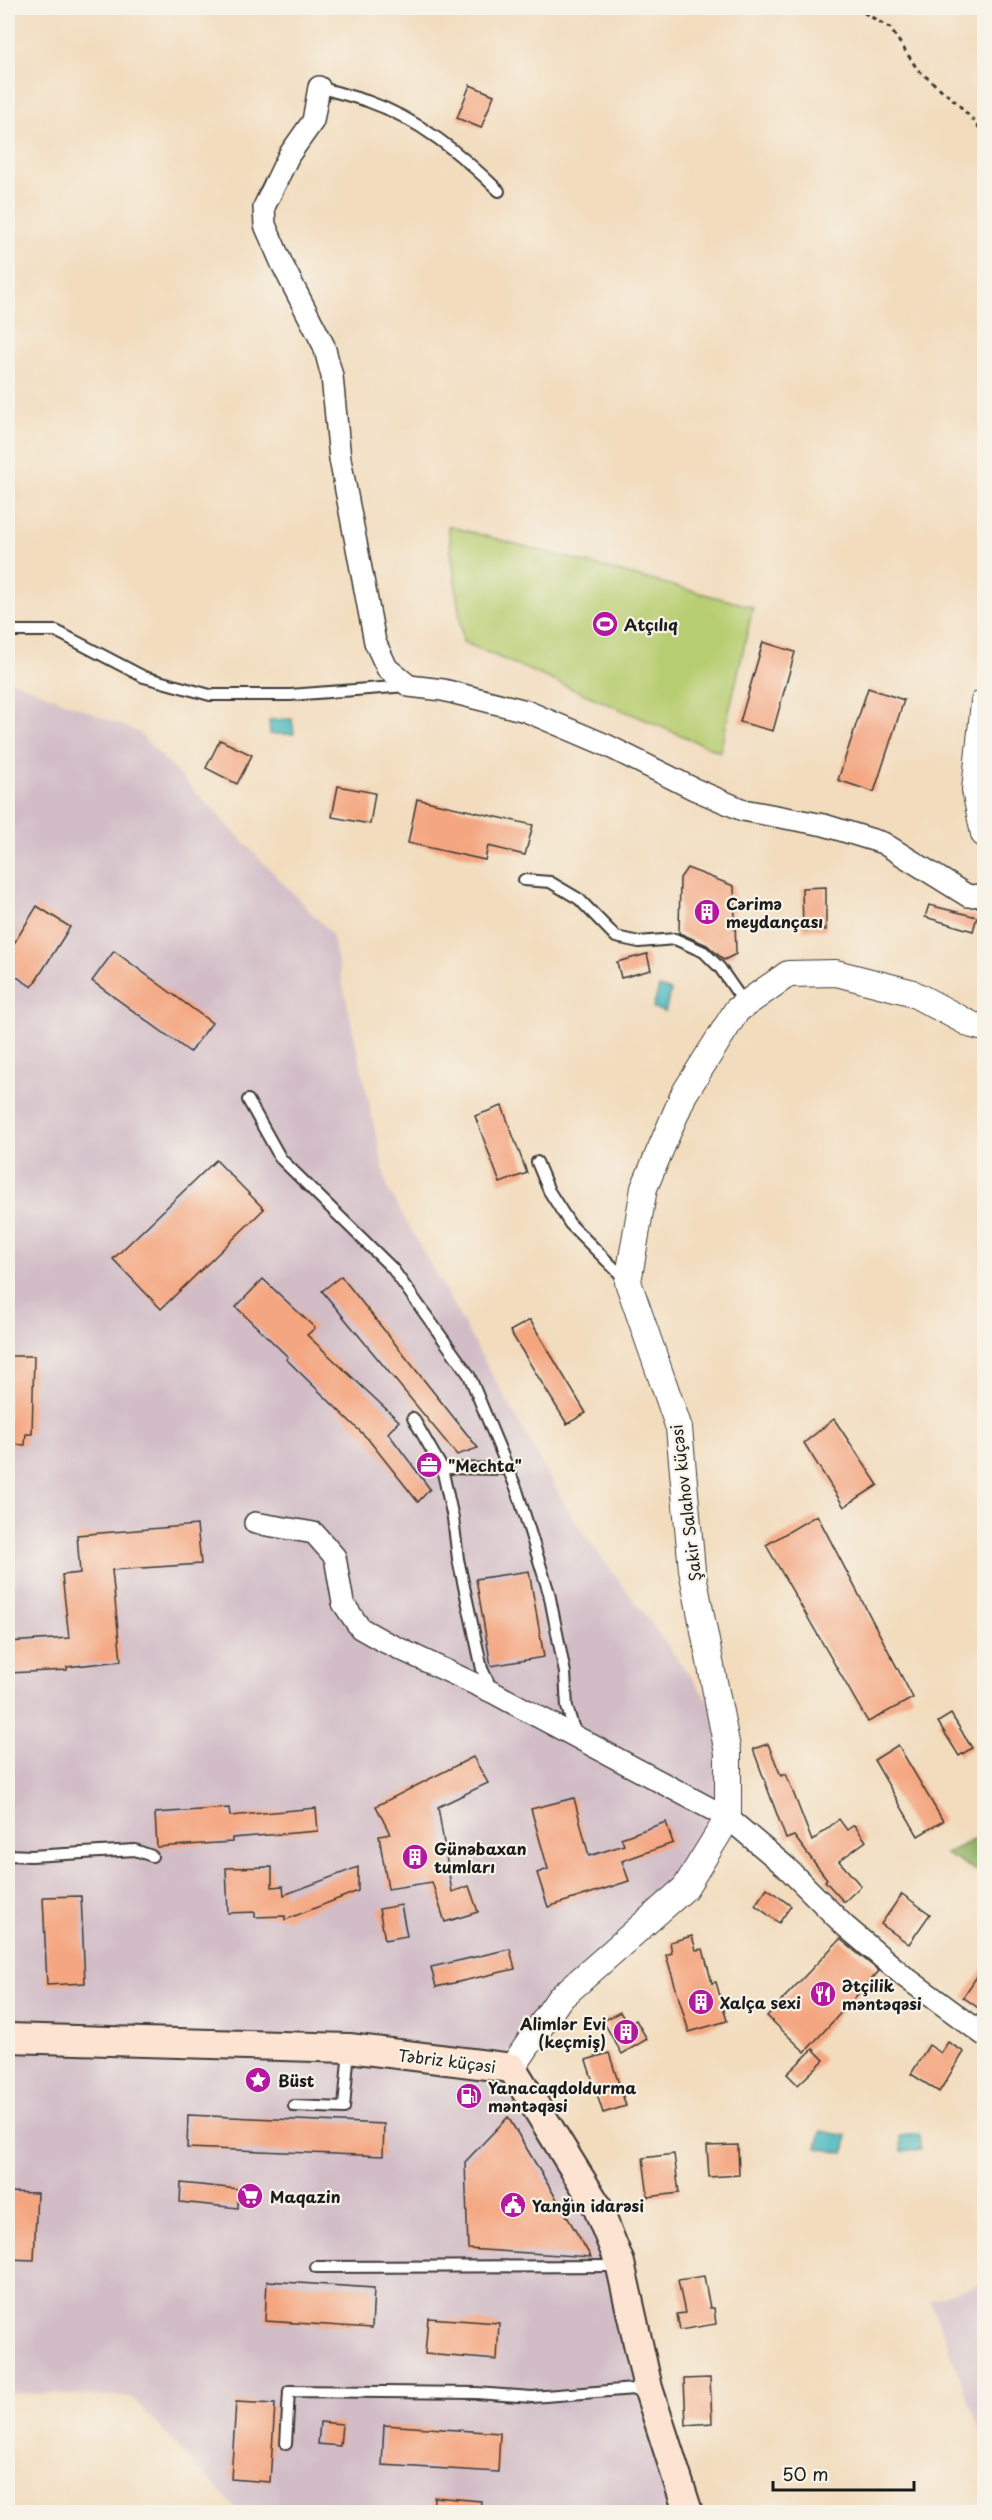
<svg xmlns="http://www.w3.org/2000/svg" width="992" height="2520" viewBox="0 0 992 2520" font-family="'Playpen Sans',sans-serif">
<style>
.industrial{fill:#d2bdc7}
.green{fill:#b7cd71;stroke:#6a7446;stroke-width:1.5}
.forest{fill:#91b063;stroke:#566640;stroke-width:1.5}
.water{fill:#49b8bf;stroke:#326a6e;stroke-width:1.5}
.building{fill:#f4a680}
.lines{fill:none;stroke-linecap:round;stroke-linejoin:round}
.service-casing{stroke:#3c3934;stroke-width:14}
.minor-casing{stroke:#3c3934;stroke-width:24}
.tertiary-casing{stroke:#3c3934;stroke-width:28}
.secondary-casing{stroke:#3c3934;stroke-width:32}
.path{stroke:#3c3934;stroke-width:3;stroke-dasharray:4.5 4.5;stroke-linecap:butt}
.service{stroke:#fff;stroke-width:10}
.minor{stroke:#fff;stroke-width:21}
.tertiary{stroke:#fff;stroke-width:26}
.secondary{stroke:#fde3d1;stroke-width:28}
.labels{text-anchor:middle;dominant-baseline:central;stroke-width:4.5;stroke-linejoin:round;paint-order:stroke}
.poi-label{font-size:16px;font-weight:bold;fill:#1c1c1c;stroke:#f7f3e8;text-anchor:start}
.street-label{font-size:16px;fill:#1c1c1c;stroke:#f7f3e8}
</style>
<rect width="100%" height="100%" fill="#f7f3e8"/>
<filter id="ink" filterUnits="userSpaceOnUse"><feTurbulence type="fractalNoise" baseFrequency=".0167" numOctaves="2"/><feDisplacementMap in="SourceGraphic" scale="12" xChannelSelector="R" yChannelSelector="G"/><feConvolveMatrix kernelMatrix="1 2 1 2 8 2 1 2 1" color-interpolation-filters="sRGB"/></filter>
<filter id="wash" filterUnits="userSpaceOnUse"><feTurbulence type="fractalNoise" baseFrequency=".008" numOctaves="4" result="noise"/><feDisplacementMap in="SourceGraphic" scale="24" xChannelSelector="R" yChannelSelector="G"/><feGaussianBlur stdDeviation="1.35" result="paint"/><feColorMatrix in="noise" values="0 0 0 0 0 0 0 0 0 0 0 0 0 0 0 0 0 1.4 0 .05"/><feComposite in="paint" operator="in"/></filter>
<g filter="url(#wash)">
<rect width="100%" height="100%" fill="#f2dcbd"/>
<g class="industrial">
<polygon points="8,679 138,732 332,934 388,1189 573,1519 738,1740 688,1865 508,2052 587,2209 675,2512 239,2512 131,2397 8,2393"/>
<polygon points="984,2283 984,2441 930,2300"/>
</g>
<polygon class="green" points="448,526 753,607 720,752 463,642"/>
<polygon class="forest" points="984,1834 984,1875 945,1854"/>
<g class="water">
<polygon points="292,719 294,734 270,734 269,720"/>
<polygon points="659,987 671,991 665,1012 653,1008"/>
<polygon points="821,2131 847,2136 844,2153 817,2148"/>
<polygon points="919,2134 921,2149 902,2151 900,2136"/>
</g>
<g id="blocks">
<g class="building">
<polygon points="470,85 494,95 481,128 457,118"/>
<polygon points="763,642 795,652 773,731 740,722"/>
<polygon points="868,688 904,700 874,792 838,780"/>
<polygon points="220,740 252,755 237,784 206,768"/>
<polygon points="338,786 375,793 370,824 332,817"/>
<polygon points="417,799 533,825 525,855 488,846 485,860 408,843"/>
<polygon points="687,868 734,886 736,954 724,960 707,945 679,933 680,878"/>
<polygon points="826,887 826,930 803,930 802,888"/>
<polygon points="929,905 977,917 973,931 925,917"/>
<polygon points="37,906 70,927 32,987 8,971 8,953"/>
<polygon points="114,951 212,1023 190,1052 92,981"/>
<polygon points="647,954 651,970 621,978 617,962"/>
<polygon points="502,1106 527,1173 500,1183 475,1116"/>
<polygon points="216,1160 264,1209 161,1309 113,1259"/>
<polygon points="341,1276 478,1448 457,1455 322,1291"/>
<polygon points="263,1279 315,1328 307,1335 399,1421 388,1433 430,1489 418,1502 368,1439 286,1359 288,1357 236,1307"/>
<polygon points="530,1320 586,1413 567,1424 510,1331"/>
<polygon points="8,1356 34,1356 32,1434 26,1434 25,1445 8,1444"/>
<polygon points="834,1419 878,1485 844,1507 804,1443"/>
<polygon points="817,1515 913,1698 868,1722 766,1545"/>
<polygon points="197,1525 201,1564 112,1570 121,1661 67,1667 67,1670 9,1673 8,1642 69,1638 62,1575 80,1573 77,1535"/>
<polygon points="529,1571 544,1657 491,1666 476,1579"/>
<polygon points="951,1714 972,1748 959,1756 938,1722"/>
<polygon points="768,1744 781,1776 786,1774 812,1841 839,1819 847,1830 854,1825 866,1841 839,1861 861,1886 844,1902 825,1881 827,1879 794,1836 786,1839 753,1749"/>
<polygon points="898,1745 943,1821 918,1836 874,1760"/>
<polygon points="473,1757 488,1783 438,1807 452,1892 469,1886 478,1912 445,1922 432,1882 388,1889 379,1836 390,1834 376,1806"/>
<polygon points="574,1798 589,1856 624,1845 621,1838 666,1822 673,1843 622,1861 629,1881 548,1907 537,1873 548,1869 531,1809"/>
<polygon points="229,1808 230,1816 316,1808 318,1831 232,1838 232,1842 157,1847 155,1813"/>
<polygon points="272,1867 272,1887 283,1886 284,1895 358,1867 358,1891 285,1920 285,1916 255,1917 255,1912 228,1913 226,1868"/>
<polygon points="767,1888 791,1906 779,1923 755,1905"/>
<polygon points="902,1894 930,1914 909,1944 881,1924"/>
<polygon points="81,1896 85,1983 47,1985 43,1897"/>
<polygon points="401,1905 407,1936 385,1940 379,1909"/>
<polygon points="692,1936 696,1950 703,1949 712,1983 716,1982 727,2021 689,2032 666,1955 672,1953 670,1942"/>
<polygon points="840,1939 879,1971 805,2052 767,2016"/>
<polygon points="510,1949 515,1969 436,1987 431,1967"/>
<polygon points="984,1966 984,2012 963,1997"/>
<polygon points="620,2012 628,2025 636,2020 647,2039 622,2054 603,2021"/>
<polygon points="948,2042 964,2052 939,2092 911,2074 929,2045 941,2053"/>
<polygon points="813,2049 824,2060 798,2085 787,2074"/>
<polygon points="609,2053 626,2106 603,2113 586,2060"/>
<polygon points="188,2115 384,2124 383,2156 187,2148"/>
<polygon points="508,2117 591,2257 468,2249 465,2162"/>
<polygon points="738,2145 739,2175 709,2177 707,2146"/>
<polygon points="674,2154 679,2193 648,2197 643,2158"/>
<polygon points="181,2183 238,2189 238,2208 180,2202"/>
<polygon points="8,2192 37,2193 34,2260 8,2259"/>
<polygon points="704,2276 710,2308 714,2308 716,2324 680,2330 677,2314 685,2313 678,2280"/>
<polygon points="267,2281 374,2288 372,2328 265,2321"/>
<polygon points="428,2318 499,2323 497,2360 425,2354"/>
<polygon points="710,2378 712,2423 686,2425 684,2379"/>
<polygon points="236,2402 275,2404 270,2482 231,2479"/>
<polygon points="320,2422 342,2424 340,2446 318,2444"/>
<polygon points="384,2425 500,2433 498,2472 382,2465"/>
<polygon points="434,2497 481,2501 480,2512 433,2512"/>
</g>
</g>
</g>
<g filter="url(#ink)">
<use href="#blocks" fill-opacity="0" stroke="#3c3934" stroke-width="1.5"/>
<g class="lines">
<g class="service-casing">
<g id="service">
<path d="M319,87c16,5 32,9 48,14 52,18 94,53 132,90"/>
<polyline points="8,631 56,631 144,677 210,695 290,695 407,686"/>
<polyline points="524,880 550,882 579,899 616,937 639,942 675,939 704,952 720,968 745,1004"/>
<polyline points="248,1100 281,1159 392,1268 469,1375 517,1490 549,1593 565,1673 567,1707 576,1736"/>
<polyline points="537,1162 549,1191 570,1224 626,1280"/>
<polyline points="413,1418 442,1468 509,1469"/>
<polyline points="442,1468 453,1518 458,1559 482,1669 492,1690"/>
<polyline points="8,1855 31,1856 135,1850 152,1856"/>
<polyline points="294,2106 344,2108 349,2048"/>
<polyline points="316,2267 620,2266"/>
<polyline points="286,2444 289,2391 476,2393 532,2397 647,2388"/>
</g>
</g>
<g class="minor-casing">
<g id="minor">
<polyline points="319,87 313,121 289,155 264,207 265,225 282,264 324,346 332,376 340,459 375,642 387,668 409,686 443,690 526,711 606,745 694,789 743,810 824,825 883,843 968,896 984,895"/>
<polyline points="255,1523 314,1533 335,1557 343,1603 360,1628 383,1641 494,1693 728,1818 786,1867 845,1926 905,1977 984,2035"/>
</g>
</g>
<g class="tertiary-casing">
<g id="tertiary">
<polyline points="984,702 975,790 984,834"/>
<polyline points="512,2068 559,1999 685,1888 728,1818 728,1753 692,1570 679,1428 628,1282 644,1188 684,1094 737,1010 788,974 836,973 910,992 972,1025 984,1028"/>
</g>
</g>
<g class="secondary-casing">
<polyline id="secondary" points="8,2038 349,2048 512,2068 597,2206 620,2263 648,2388 688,2512"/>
</g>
<polyline class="path" points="856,8 890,28 918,70 956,102 977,124 984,137"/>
<use href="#service" class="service"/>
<use href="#minor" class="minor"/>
<use href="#tertiary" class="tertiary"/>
<use href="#secondary" class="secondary"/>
</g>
</g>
<defs>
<g id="stadium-disc" transform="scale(1.35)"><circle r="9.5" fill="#b5179e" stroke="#f7f3e8"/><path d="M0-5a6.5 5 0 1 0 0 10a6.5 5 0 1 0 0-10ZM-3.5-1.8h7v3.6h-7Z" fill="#fff"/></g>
<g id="building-disc" transform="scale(1.35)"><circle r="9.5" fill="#b5179e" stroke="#f7f3e8"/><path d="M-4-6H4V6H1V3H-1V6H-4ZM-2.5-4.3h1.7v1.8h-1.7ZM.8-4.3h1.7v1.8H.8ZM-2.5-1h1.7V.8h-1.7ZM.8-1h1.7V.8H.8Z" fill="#fff"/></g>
<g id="office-disc" transform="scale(1.35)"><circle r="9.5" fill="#b5179e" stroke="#f7f3e8"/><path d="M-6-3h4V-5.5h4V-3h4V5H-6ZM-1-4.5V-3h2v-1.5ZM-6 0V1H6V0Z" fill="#fff"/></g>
<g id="restaurant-disc" transform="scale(1.35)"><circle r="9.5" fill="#b5179e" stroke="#f7f3e8"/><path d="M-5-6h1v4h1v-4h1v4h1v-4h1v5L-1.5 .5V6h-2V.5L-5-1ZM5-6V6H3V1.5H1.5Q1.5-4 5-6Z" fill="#fff"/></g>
<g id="sight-disc" transform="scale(1.35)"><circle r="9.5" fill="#b5179e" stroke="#f7f3e8"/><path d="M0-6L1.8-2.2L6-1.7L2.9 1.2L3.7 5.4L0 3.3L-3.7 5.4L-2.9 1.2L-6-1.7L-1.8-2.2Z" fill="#fff"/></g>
<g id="fuel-disc" transform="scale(1.35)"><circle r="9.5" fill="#b5179e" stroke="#f7f3e8"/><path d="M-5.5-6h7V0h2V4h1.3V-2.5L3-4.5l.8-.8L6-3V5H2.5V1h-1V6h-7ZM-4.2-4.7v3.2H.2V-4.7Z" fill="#fff"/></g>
<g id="supermarket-disc" transform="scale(1.35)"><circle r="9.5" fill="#b5179e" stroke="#f7f3e8"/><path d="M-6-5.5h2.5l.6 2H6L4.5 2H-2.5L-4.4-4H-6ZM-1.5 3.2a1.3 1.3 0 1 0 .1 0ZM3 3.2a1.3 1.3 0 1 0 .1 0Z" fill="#fff"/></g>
<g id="civic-disc" transform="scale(1.35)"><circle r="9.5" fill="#b5179e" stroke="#f7f3e8"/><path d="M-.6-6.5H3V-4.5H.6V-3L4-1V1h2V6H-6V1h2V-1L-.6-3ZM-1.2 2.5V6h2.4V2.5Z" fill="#fff"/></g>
</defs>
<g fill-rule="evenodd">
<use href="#stadium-disc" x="605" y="624"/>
<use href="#building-disc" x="707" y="912"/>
<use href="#office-disc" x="429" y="1465"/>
<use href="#building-disc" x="415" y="1857"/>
<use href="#restaurant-disc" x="823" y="1994"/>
<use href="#building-disc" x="701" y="2002"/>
<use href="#building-disc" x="626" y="2032"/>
<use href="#sight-disc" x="258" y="2080"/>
<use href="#fuel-disc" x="469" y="2096"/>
<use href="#supermarket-disc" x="250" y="2196"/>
<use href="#civic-disc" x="513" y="2205"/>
</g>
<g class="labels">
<g class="poi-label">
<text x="624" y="624">Atçılıq</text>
<text x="726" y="903">Cərimə<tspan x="726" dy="18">meydançası</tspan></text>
<text x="448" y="1465">"Mechta"</text>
<text x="434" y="1848">Günəbaxan<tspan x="434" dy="18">tumları</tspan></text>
<text x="842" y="1985">Ətçilik<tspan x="842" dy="18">məntəqəsi</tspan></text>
<text x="720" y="2002">Xalça sexi</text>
<text x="606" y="2023" text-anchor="end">Alimlər Evi<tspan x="606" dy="18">(keçmiş)</tspan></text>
<text x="278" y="2080">Büst</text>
<text x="488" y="2087">Yanacaqdoldurma<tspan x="488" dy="18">məntəqəsi</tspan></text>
<text x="270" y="2196">Maqazin</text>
<text x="532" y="2205">Yanğın idarəsi</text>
</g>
<g class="street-label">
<text transform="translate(685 1503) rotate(-97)">Şakir Salahov küçəsi</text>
<text transform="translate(447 2060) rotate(7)">Təbriz küçəsi</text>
</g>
</g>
<rect width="992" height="2520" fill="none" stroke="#f7f3e8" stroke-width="30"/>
<path d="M773 2481v9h141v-9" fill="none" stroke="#1c1c1c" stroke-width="3"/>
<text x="782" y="2481" font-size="18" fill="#1c1c1c" stroke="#f7f3e8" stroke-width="4.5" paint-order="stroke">50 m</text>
</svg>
